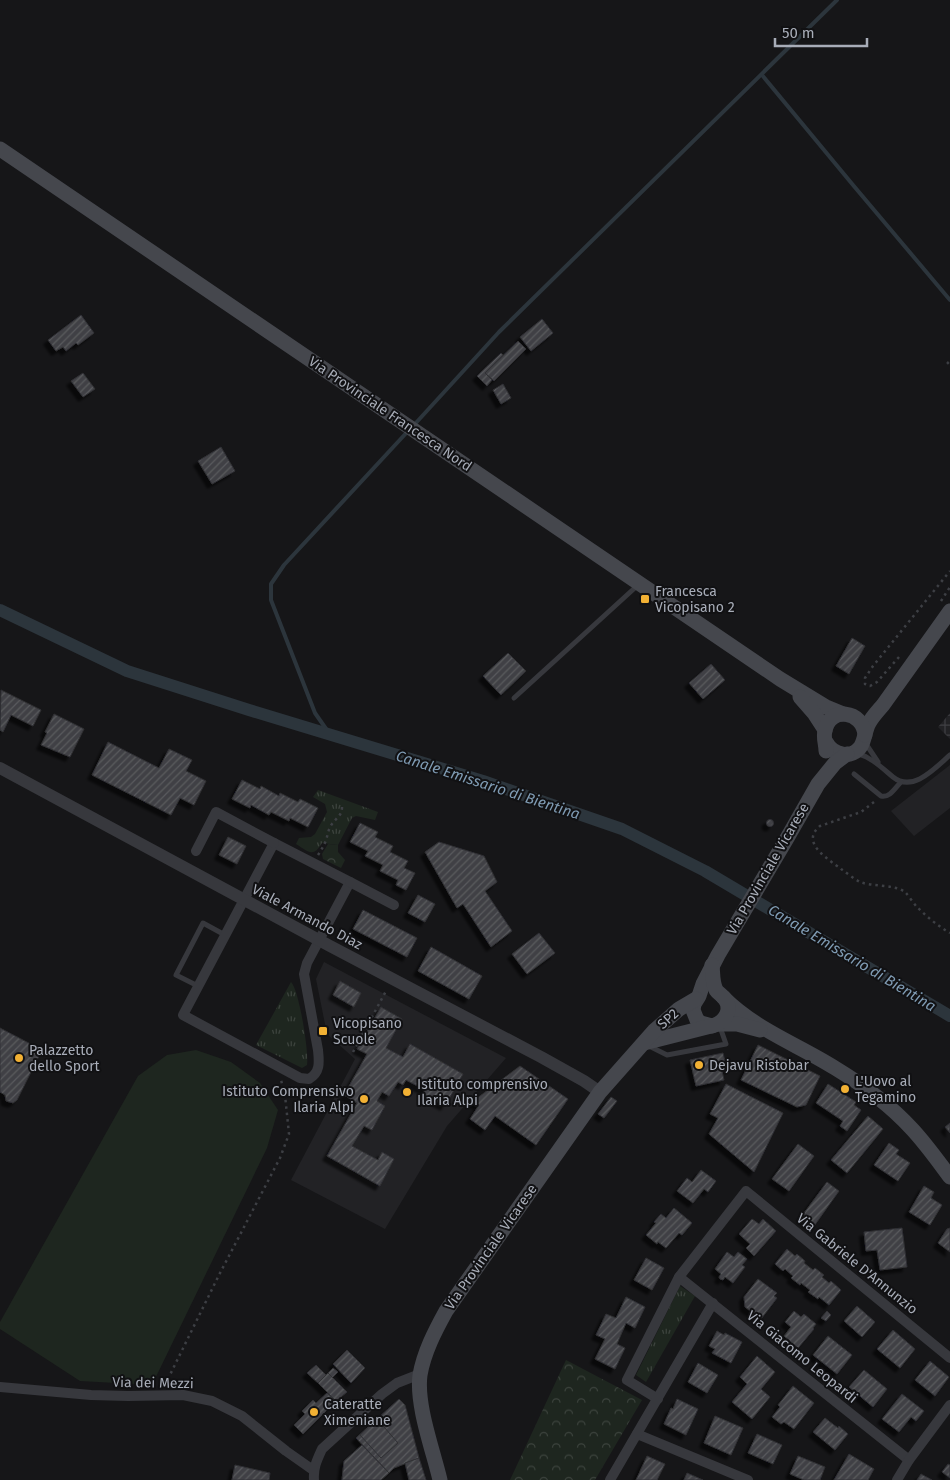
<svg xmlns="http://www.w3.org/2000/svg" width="950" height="1480" viewBox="0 0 950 1480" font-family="'Fira Sans',sans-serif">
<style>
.built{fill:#222225}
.industrial{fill:url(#industrial-grid)}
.grass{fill:url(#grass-tufts)}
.park{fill:url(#park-crowns)}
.pitch{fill:#1e261f}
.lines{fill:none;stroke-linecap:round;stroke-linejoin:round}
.stream{stroke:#2c353c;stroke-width:4}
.canal{stroke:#2c353c;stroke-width:12}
.building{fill:url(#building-hatch);stroke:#303034;filter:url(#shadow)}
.path{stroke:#3d3f44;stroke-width:2.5;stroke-dasharray:2.5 4;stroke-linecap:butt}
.service{stroke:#37383d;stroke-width:5}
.minor{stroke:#37383d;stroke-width:10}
.tertiary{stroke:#37383d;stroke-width:12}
.secondary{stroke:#45474d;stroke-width:15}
.poi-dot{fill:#f2b134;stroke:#111113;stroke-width:2}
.labels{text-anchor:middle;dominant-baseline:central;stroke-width:4;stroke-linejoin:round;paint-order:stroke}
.street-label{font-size:14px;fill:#a8adb8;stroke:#111113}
.poi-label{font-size:14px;fill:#a8adb8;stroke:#111113;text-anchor:start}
.water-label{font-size:15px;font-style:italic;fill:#7f9bb3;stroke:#111113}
</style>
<defs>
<pattern id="industrial-grid" width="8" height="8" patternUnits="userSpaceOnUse" patternTransform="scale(1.25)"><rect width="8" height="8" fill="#222225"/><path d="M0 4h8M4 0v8" fill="none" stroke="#3f3f43"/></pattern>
<pattern id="grass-tufts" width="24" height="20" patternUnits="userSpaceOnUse" patternTransform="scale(1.25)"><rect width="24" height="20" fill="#1e261f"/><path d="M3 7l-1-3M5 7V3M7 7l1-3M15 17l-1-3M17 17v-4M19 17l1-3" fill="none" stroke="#3c433d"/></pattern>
<pattern id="park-crowns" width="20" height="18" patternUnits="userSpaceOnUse" patternTransform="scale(1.25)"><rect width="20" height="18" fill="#1e261f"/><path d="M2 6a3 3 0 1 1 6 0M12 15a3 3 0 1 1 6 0" fill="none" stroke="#3c433d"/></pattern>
<pattern id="building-hatch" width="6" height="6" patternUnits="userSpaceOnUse" patternTransform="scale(1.25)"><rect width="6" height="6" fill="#404145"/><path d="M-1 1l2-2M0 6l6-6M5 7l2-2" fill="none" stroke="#595a5e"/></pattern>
<filter id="shadow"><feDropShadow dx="-4.5" dy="4.5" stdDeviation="1" flood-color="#0009"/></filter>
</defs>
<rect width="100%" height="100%" fill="#161618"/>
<g class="built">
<polygon points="950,765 950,808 914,836 891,811"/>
<polygon points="324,962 506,1058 447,1126 385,1229 291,1180 355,1059 327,1034 316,979"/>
</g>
<polygon class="industrial" points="950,713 950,739 938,727"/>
<g class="grass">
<path d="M318,790l60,22 -3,8 -19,-4 -4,2 -14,27 -16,-2c-9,15 -13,9 -26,1l3,-6 12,-1 4,-3 12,-22 -2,-8 -12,-7z"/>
<path d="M291,982c8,8 18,70 16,83l-5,3 -46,-23z"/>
<polygon points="680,1286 695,1296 646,1382 636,1375"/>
</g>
<g class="park">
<polygon points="328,844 338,845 338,852 345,860 341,868 323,859 322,854"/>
<polygon points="566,1360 642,1400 595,1480 510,1480"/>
</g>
<polygon class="pitch" points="196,1050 231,1062 260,1083 278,1110 267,1148 152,1385 80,1381 0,1329 0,1322 138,1076 167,1055"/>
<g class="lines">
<g class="stream">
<polyline points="762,75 853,185 950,300"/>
<polyline points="414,425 499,332 837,0"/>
<polyline points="331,736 315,713 271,600 271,584 284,565 409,430"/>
</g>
<polyline class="canal" points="0,610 127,671 249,710 483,781 622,829 705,871 950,1016"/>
</g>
<g class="building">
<polygon points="81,315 94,333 78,345 76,343 66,351 63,347 56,351 48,340"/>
<polygon points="542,319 553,333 531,351 520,337"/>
<polygon points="518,341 526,349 494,381 485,373"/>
<polygon points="501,353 503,355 485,373 492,380 487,386 477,376"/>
<polygon points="83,373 95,389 83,397 71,381"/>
<polygon points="503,384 511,398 501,404 493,390"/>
<polygon points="221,447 235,471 212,484 198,461"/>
<polygon points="852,638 865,646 849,674 836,666"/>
<polygon points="508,653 526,671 501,695 483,676"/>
<polygon points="711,664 725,680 703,699 689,683"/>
<polygon points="1,690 41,710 33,726 11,715 3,732 0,730"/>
<polygon points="54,714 84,729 70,757 41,745 47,733 45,732"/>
<polygon points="108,742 159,768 169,749 192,760 186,771 206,781 194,805 180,798 171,815 92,775"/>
<polygon points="242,780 260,789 261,786 279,796 280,793 298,802 300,799 318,808 308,827 290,818 289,821 271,812 269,815 251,805 250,808 232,799"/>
<circle cx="770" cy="823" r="3.5"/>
<polygon points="360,823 378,832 375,837 393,846 390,852 408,861 404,868 415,873 406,890 396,885 398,880 380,871 383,865 365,856 368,851 350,842"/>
<polygon points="228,837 246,846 237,864 219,855"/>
<polygon points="439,842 484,856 497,882 485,891 512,931 491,947 463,904 457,908 425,852"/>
<polygon points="418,895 435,904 425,922 408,913"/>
<polygon points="363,910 417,938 407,957 353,929"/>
<polygon points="539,933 555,953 527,974 512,954"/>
<polygon points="431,947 482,976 469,999 418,971"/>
<polygon points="340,981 361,993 354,1007 333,995"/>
<polygon points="381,1007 402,1019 386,1048 403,1057 410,1044 463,1074 445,1106 423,1094 425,1090 406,1080 403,1085 398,1082 389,1096 382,1092 377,1101 385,1106 372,1130 364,1126 352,1146 378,1160 382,1152 394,1159 380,1186 327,1156 357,1103 344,1095 367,1054 357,1049"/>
<polygon points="0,1028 42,1050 17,1100 13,1103 6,1101 5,1095 0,1092"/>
<polygon points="758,1045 820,1076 806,1105 797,1107 741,1080"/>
<polygon points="723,1053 727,1070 722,1071 724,1080 696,1086 690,1060"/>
<polygon points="520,1066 568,1099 536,1145 495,1116 485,1130 470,1119 479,1105 472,1102"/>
<polygon points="726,1084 783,1113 754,1172 709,1134 718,1118 710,1114"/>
<polygon points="828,1084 856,1102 854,1105 861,1110 847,1131 840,1126 843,1121 816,1103"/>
<polygon points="611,1097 617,1101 604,1118 598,1114"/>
<polygon points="868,1116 883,1129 847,1173 831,1160"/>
<polygon points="950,1123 950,1133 945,1127"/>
<polygon points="889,1143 899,1150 896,1154 910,1163 898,1181 874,1165"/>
<polygon points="798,1144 814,1156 789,1191 772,1179"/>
<polygon points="701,1170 716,1181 708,1192 704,1189 693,1203 677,1191 687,1178 692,1182"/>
<polygon points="827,1182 839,1191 814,1226 801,1217"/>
<polygon points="924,1186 934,1192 931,1198 942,1205 930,1225 909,1212"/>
<polygon points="674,1208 692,1223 682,1235 679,1233 666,1248 658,1242 657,1244 646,1235 656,1223 654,1222 661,1214 666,1218"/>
<polygon points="752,1219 759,1224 763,1219 776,1231 754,1256 746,1248 750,1244 739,1234"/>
<polygon points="902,1228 907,1267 880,1270 877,1250 866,1251 864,1232"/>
<polygon points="950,1228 950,1252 938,1243 947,1229"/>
<polygon points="787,1249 795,1256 797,1254 805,1261 804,1263 813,1270 815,1268 824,1275 822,1277 829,1283 831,1281 841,1290 829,1305 819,1297 818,1299 808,1292 810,1290 801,1283 800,1285 791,1278 793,1276 785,1269 783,1271 775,1264"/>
<polygon points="727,1252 734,1257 738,1252 747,1259 742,1265 745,1267 733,1283 725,1277 723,1280 720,1279 719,1277 721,1274 715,1269"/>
<polygon points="646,1258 664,1268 652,1290 634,1280"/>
<polygon points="758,1279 777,1293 774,1296 777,1298 761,1319 745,1307 744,1297"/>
<polygon points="626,1297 645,1307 635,1328 626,1323 617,1344 625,1348 615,1369 595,1359 605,1339 596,1335 606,1314 616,1318"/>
<polygon points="857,1306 875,1322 862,1337 844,1321"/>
<polygon points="794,1311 801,1317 804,1314 816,1324 813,1328 814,1329 798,1348 784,1336 791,1327 785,1322"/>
<polygon points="827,1311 831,1315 826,1321 821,1318"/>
<polygon points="893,1330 915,1349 900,1368 877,1349"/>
<polygon points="717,1331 724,1335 725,1333 742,1342 731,1363 712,1353 715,1349 709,1346"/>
<polygon points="828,1336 852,1355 837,1374 813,1355"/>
<polygon points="347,1350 365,1368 351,1383 333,1364"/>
<polygon points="757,1356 775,1372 761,1389 770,1397 752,1419 732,1402 747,1384 740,1377"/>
<polygon points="930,1361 949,1377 935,1396 915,1380"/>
<polygon points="698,1363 718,1375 707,1393 688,1382"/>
<polygon points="316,1365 326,1375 318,1383 307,1373"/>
<polygon points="333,1368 338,1372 332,1378 328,1373"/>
<polygon points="864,1370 887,1389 873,1407 849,1387"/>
<polygon points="328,1373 347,1392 336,1401 318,1383"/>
<polygon points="793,1386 814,1403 794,1429 784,1422 781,1424 772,1417 780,1407 778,1405"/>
<polygon points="327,1393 336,1401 303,1434 294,1425 305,1414 302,1411 313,1400 316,1403"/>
<polygon points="902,1394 924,1411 916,1421 911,1417 899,1432 882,1419"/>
<polygon points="399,1399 405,1405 419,1458 394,1468 389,1473 356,1438"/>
<polygon points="677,1399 698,1409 686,1435 664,1424 671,1408 673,1409"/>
<polygon points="715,1416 743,1428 731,1455 704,1443"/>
<polygon points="825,1418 838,1428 839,1426 848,1434 835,1450 813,1432"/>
<polygon points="377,1419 398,1443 381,1458 360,1435"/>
<polygon points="757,1434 782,1445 773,1464 748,1453"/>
<polygon points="362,1445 389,1473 381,1480 342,1480 344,1461"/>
<polygon points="849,1454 874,1469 868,1480 834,1480"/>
<polygon points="647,1456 665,1464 657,1480 636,1480"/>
<polygon points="798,1456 825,1467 820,1480 804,1480 790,1474"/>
<polygon points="419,1458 426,1480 409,1480 405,1463"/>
<polygon points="948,1464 950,1465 950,1478 942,1472"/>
<polygon points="235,1465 270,1473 269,1480 232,1480"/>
<polygon points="687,1473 703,1480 684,1480"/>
<polygon points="921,1474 932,1480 917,1480"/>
</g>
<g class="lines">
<g class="path">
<polyline points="947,362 950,365"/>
<polyline points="941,601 950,587"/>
<polyline points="899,657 877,682 870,686 865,684 865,678 873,666 950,571"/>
<path d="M874,802l-13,10 -41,14c-21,17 10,34 21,43 6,4 13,10 19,13 13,5 34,2 45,10 4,4 8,11 12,15 10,10 21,19 33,26"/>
<path d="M318,855c3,-5 6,-9 8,-15 2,-5 2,-11 6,-16 4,-6 10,-8 10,-17"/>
<polyline points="353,1052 386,991"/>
<polyline points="165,1385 219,1275 280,1158 289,1134 285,1095 281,1080"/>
</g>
<g class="service">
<polyline points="514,698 638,585"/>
<polyline points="866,744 878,762"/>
<path d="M856,753c15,4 25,14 37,24 20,16 42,-9 57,-22"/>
<path d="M854,774l27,22c9,2 14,-8 20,-14"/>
<polyline points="198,986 176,975 203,923 225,935"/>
<polyline points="649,1046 667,1055 726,1044 720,1027"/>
</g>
<g class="minor">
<path d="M274,843l76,39 -43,81 -3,11 14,76c1,11 3,22 -9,29l-9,-1 -117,-63z"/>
<polyline points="196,851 216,812 274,843"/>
<polyline points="350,882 394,905"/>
<polyline points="679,1277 909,1460"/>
<polyline points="0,1387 91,1395 128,1396 183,1395 212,1401 242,1416 286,1451 313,1470"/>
<polyline points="658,1399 627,1380 679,1277 746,1191 950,1358"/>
<polyline points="637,1434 748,1480"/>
<path d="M314,1480c-1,-12 3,-20 8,-31l60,-55 15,-11 23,-9"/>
<polyline points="610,1480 713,1303"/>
<polyline points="897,1480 909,1460 950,1405"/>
</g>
<polyline class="tertiary" points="0,768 330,946 541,1057 584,1081 600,1092"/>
<g class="secondary">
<polyline points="0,149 780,679 826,707 843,714"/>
<polyline points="800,697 814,713 825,730"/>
<path d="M826,742c7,13 26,18 35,4 4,-7 4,-16 8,-23 4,-7 9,-12 14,-18l67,-94"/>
<path d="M826,751c0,-7 -3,-14 -1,-20 4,-25 38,-21 40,4"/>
<path d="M723,997c33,33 74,47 112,71 28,17 55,37 77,61 14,15 26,32 38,48"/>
<polyline points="719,1024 737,1024 760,1030"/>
<polyline points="712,1026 701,1023 697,1020 693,1010 694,1004 699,996 703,984 718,955 786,840 818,784 835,763 847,754"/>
<path d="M644,1043l71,-18c11,-4 17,-16 10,-26 -3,-4 -7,-6 -9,-9 -4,-8 -3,-17 -4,-25"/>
<path d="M440,1480c-7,-30 -24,-75 -20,-105 4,-23 15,-44 26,-64l154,-219 54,-61 25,-22 17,-10"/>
</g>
</g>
<g class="poi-dot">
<rect x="640" y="594" width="10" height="10" rx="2.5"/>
<rect x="318" y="1026" width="10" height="10" rx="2.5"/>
<circle cx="19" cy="1058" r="5"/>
<circle cx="699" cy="1065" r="5"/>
<circle cx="845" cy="1089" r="5"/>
<circle cx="407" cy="1092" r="5"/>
<circle cx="364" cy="1099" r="5"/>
<circle cx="314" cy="1412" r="5"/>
</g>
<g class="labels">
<g class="street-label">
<text transform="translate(390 414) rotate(34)">Via Provinciale Francesca Nord</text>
<text transform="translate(768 869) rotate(-60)">Via Provinciale Vicarese</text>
<text transform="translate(307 917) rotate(28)">Viale Armando Diaz</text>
<text transform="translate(668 1019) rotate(-42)">SP2</text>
<text transform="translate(491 1247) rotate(-55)">Via Provinciale Vicarese</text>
<text transform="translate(857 1264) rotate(39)">Via Gabriele D'Annunzio</text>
<text transform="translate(802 1357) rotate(39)">Via Giacomo Leopardi</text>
<text transform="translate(153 1383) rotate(1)">Via dei Mezzi</text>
</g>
<g class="poi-label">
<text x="655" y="591">Francesca<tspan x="655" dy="16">Vicopisano 2</tspan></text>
<text x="333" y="1023">Vicopisano<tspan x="333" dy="16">Scuole</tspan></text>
<text x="29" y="1050">Palazzetto<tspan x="29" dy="16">dello Sport</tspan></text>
<text x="709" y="1065">Dejavu Ristobar</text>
<text x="855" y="1081">L'Uovo al<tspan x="855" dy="16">Tegamino</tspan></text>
<text x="417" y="1084">Istituto comprensivo<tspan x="417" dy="16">Ilaria Alpi</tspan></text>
<text x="354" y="1091" text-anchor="end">Istituto Comprensivo<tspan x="354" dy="16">Ilaria Alpi</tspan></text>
<text x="324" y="1404">Cateratte<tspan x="324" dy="16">Ximeniane</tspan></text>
</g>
<g class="water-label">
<text transform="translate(488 785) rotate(18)">Canale Emissario di Bientina</text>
<text transform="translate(852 958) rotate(31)">Canale Emissario di Bientina</text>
</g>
</g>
<path d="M775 38v8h92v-8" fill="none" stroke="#a8adb8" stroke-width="2.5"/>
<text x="782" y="38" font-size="15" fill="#a8adb8" stroke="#111113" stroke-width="4" paint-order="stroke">50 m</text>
</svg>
